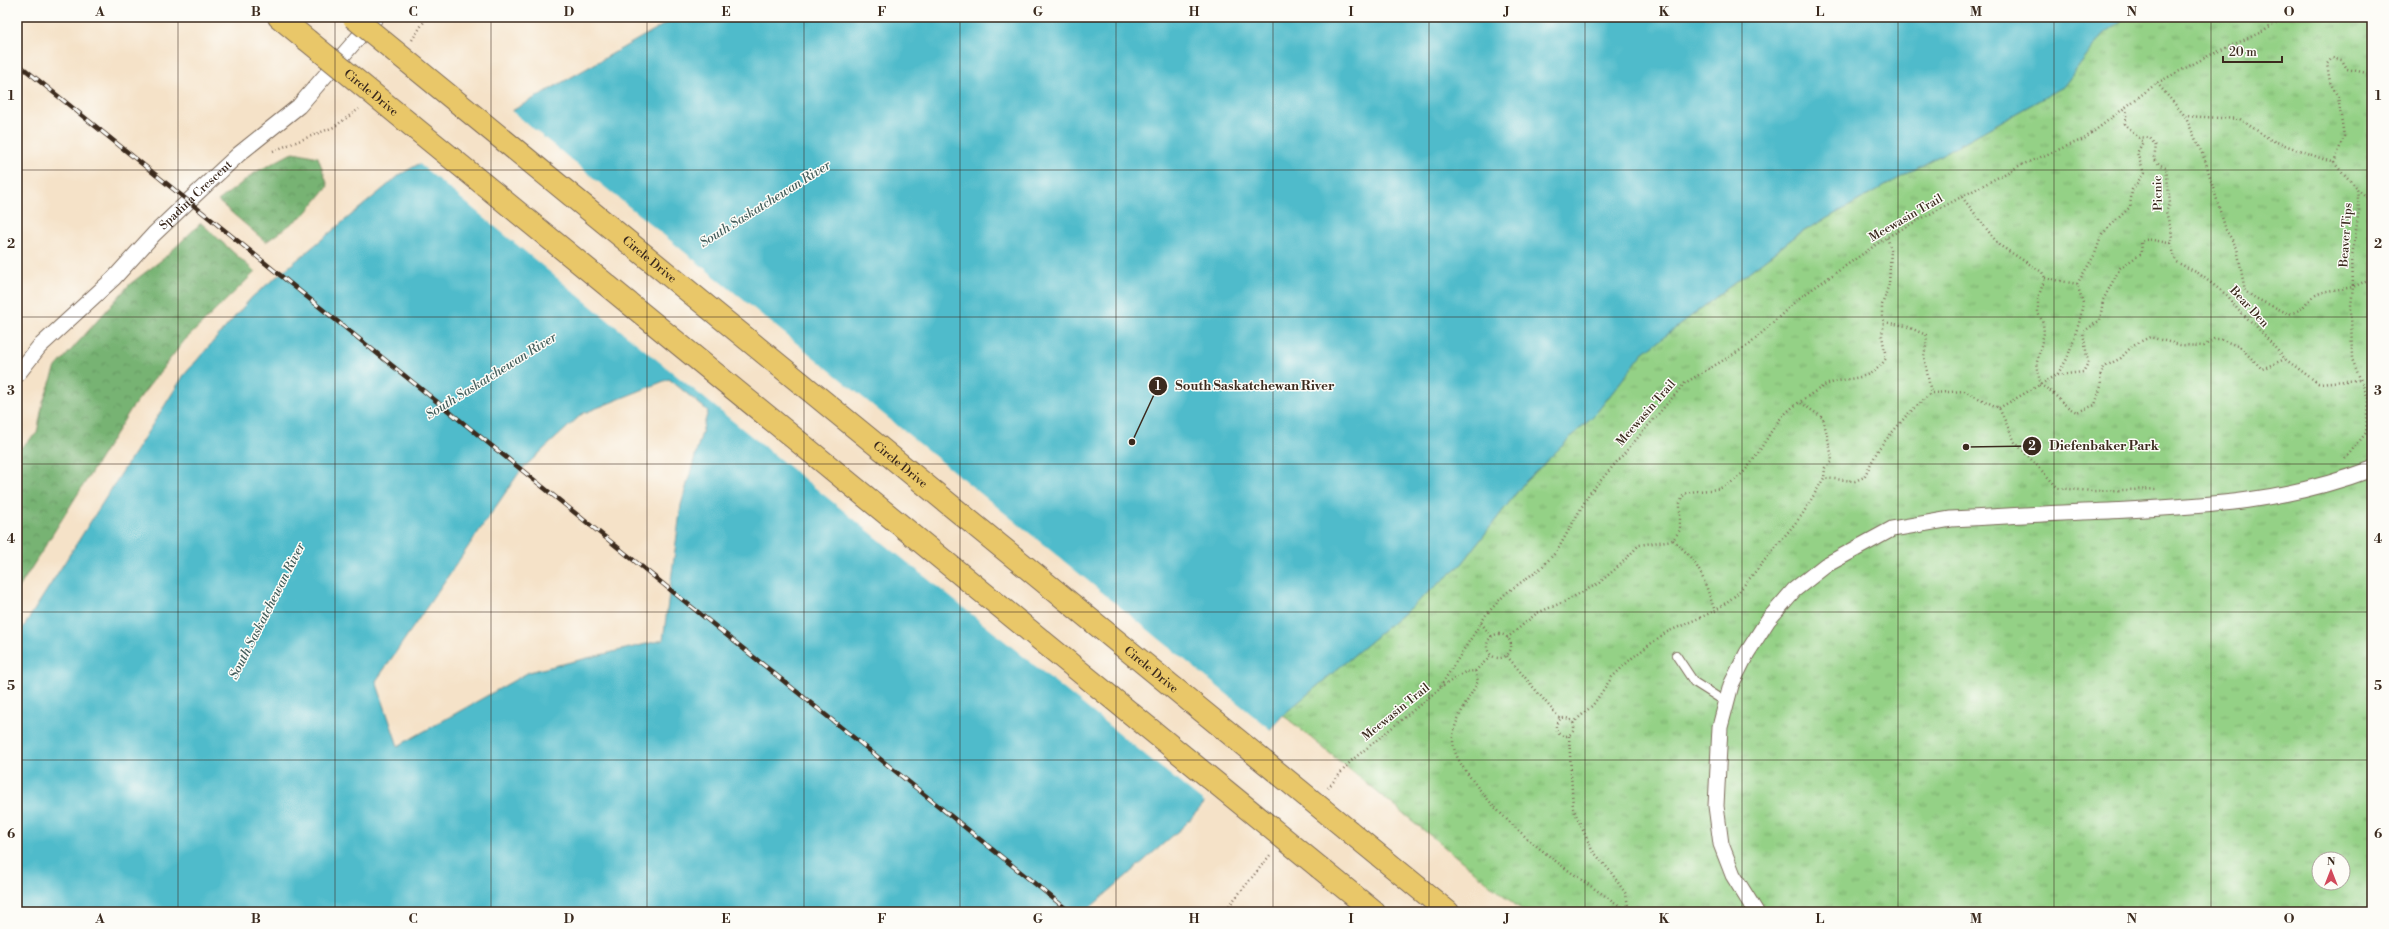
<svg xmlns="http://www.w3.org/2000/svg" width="2389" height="929" viewBox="0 0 2389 929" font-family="'Libre Bodoni',serif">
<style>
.grass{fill:url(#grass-tufts);stroke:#687e52;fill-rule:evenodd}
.forest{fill:url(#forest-crowns);stroke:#596e48}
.water{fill:#4fbbcb;stroke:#457274;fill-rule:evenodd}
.pier{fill:#f5e2c8}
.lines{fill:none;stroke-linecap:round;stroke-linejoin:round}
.lane-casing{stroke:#7c6a5a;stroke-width:10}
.street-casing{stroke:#7c6a5a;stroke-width:17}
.highway-casing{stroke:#7c6a5a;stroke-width:24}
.path{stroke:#7c6a5a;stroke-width:2.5;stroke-dasharray:1 3;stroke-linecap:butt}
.lane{stroke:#fff;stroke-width:8}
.street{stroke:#fff;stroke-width:15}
.highway{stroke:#e9c769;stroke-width:22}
.rail-casing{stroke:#3b2a1e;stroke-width:4.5}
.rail{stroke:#fdfcf7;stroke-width:3;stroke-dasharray:9;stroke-linecap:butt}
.highway-bridge-casing{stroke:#7c6a5a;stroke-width:24;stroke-linecap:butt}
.highway-bridge{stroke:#e9c769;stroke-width:22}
.grid{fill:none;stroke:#3b2a1e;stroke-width:1;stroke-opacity:0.55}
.labels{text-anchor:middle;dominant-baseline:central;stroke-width:3;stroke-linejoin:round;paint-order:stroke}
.street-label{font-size:12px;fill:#3b2a1e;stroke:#fdfcf7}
.water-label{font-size:13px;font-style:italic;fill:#425d5b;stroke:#fdfcf7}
.leader{fill:none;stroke:#3b2a1e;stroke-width:1.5}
.callout-dot{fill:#3b2a1e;stroke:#fdfcf7;stroke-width:1.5}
.mark-label{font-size:12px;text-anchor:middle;font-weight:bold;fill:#fff}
.callout-label{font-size:13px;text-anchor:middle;font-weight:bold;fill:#3b2a1e;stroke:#fdfcf7;stroke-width:3;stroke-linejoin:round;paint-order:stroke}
.neatline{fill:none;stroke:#3b2a1e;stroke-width:1.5}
.grid-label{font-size:13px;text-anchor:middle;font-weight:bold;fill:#3b2a1e}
</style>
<defs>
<pattern id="grass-tufts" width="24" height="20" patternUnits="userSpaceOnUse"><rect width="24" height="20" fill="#94d186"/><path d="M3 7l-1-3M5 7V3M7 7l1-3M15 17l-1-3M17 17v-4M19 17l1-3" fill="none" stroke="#7aaa6d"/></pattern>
<pattern id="forest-crowns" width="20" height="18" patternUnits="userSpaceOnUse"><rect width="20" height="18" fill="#77b373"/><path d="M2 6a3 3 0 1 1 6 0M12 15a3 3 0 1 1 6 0" fill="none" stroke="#63925e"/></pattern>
</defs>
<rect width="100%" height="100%" fill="#fdfcf7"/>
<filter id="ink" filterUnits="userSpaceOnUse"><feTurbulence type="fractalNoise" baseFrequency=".025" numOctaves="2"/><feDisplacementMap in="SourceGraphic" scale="8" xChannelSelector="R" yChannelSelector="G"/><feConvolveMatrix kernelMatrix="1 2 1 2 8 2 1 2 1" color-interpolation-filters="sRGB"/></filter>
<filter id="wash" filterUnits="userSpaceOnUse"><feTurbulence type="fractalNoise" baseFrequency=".012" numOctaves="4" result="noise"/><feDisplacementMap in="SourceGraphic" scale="16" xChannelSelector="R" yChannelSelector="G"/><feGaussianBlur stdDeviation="0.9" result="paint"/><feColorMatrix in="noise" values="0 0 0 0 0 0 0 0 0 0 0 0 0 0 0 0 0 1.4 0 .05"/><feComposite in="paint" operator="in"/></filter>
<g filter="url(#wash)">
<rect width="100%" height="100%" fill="#f5e2c8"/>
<path class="grass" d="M2126,17h246v895h-848l-241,-197 179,-151 62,-81 73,-71 46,-59 154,-118 266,-148 40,-52zM2319,859h24v24h-24z"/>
<g class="forest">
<polygon points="294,152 318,157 328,186 306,213 266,242 218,201 256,172"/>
<polygon points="201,223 255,272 184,341 131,409 17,591 17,451 37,433 43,402 56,367 130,284 163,259"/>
</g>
<path class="water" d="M677,17h1449l-23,18 -40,52 -266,148 -154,118 -46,59 -73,71 -62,81 -179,151 -98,110 -100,87h-1068v-275l167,-262 68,-78 149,-123zM669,379l39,32 -27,94 -18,135 -134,32 -131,74 -22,-65 145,-211 61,-56z"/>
<polygon class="pier" points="509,109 1272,731 1206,804 609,321 417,162"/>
</g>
<g filter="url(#ink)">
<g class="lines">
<g class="lane-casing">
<polyline id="lane" points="1676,655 1694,682 1727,703"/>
</g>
<g class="street-casing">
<g id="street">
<path id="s1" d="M17,375l22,-28 75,-69 40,-44 42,-40 43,-40 60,-48 77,-89"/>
<path d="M1756,912l-23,-37 -12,-31 -5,-38 4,-79 11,-42 16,-32 21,-33 26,-30 32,-25 66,-36 59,-10c53,-3 106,-6 158,-8 95,-5 173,-8 263,-42"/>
</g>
</g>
<g class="highway-casing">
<g id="highway">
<polyline points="279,17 307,40"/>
<polyline points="1349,831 1448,912"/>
<polyline points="1320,868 1374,912"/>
</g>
</g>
<g class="path">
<polyline points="412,40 427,17"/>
<path d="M2157,83l28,33 20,44 21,70 11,18 8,43 10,7 34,16c19,-6 13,-10 25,-18 12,-7 26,-6 39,-9l-1,-31 7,-46 -2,-22 -23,-25 -63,-23 -31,-21 -55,-3"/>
<polyline points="273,151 334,127 359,109"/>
<polyline points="2334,163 2344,136 2338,97 2330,82 2327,64 2332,58 2342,60 2347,69 2372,74"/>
<polyline points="2357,189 2372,201"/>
<path d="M1962,197l37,48 43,27 3,6 -7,20v15l5,10 1,10 -7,29 3,23c18,8 20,20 37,27l18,-7 6,-19 -1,-9 4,-10 17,-9 12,-13 17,-8 30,8 24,1 10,-7h6l20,8 22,22 23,-10"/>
<polyline points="2171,243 2176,262 2198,273 2228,296 2238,310 2256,326 2285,359 2318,383 2360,380"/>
<polyline points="2045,278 2077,284"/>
<polyline points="1884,322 1906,326 1926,335 1927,340 1924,356 1931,393"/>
<path d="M2058,375l25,-3 5,-9 -5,-31 17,-12 3,-20 17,-32 22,-15 -1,-12c8,-4 21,2 30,2l2,-6 -7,-25 4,-8 -4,-37 -6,-2 -6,-6 2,-13 -6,-8 -12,-1"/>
<path d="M1801,403l22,15c3,15 8,29 9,44l-7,6 -1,10"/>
<polyline points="1999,408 2057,375 2067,359 2079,323 2083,303 2077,284 2095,254 2102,234 2130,207 2132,190 2144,173 2137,153 2143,142 2125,124 2127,108"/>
<polyline points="2345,459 2366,433 2368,398 2352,359 2351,306 2353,287 2372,278"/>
<path d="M1673,540c28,24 30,38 42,71"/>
<polyline points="1481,623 1492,637"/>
<circle cx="1499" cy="646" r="12"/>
<path d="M1507,638l30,-25 29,-12 33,-18 21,-18 19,-20 34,-5 7,-10v-27l4,-9c13,-5 26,-2 39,-7 27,-12 38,-42 54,-64 10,-14 31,-27 45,-36 23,-13 48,-2 64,-29l-4,-22 2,-14 -2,-5v-12l7,-21 2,-34 -4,-13"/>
<polyline points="1507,656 1560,719"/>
<polyline points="1475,671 1491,656"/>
<path d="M1440,688l25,-16 10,-1 3,10c-8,17 -23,37 -25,55 -1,16 8,29 17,41 42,58 101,96 159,135"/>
<circle cx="1565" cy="727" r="9"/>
<polyline points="1573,723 1593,705 1612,677 1632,658 1665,633 1715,611 1736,595 1802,515 1824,478 1855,481 1864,477 1879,448 1907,415 1931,393 1964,391 1999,408 2015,442 2058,488 2092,491 2156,489"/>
<polyline points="1569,736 1573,808 1592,850 1610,871 1626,894 1629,912"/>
<polyline points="1328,788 1351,761 1438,690 1486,615 1505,594 1542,567 1557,551 1589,494 1685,383 1749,345 1798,299 1887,237 2019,166 2084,139 2157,83 2210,55 2264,31 2285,17"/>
<polyline points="1224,912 1271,854"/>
</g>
<use href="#lane" class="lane"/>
<use href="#street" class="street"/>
<use href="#highway" class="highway"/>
<g class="rail-casing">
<polyline id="rail" points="17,63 1070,912"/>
</g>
<use href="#rail" class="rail"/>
<g class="highway-bridge-casing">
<g id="highway-bridge">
<path id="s2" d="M353,17l996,814"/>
<path id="s3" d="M307,40l1013,828"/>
</g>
</g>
<use href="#highway-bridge" class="highway-bridge"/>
</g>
</g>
<path class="grid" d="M178,17v895M335,17v895M491,17v895M647,17v895M804,17v895M960,17v895M1116,17v895M1273,17v895M1429,17v895M1585,17v895M1742,17v895M1898,17v895M2054,17v895M2211,17v895M17,170h2355M17,317h2355M17,464h2355M17,612h2355M17,760h2355"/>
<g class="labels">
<g class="street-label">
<text stroke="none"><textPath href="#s3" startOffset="83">Circle Drive</textPath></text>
<text transform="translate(2158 193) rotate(-91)">Picnic</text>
<text stroke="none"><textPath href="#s1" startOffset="254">Spadina Crescent</textPath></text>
<text transform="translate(1906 218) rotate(-30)">Meewasin Trail</text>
<text transform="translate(2346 235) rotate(-86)">Beaver Tips</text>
<text stroke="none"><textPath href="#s2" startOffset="383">Circle Drive</textPath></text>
<text transform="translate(2249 307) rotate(47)">Bear Den</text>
<text transform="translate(1646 413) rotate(-49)">Meewasin Trail</text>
<text stroke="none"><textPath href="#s2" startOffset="707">Circle Drive</textPath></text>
<text stroke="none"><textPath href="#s2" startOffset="1031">Circle Drive</textPath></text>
<text transform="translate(1396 712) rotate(-39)">Meewasin Trail</text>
</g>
<g class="water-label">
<text transform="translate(765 204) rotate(-32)">South Saskatchewan River</text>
<text transform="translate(491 376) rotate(-32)">South Saskatchewan River</text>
<text transform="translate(267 611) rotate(-63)">South Saskatchewan River</text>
</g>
</g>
<path class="leader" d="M1132 442L1158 386M1966 447L2032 446"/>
<g class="callout-dot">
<circle cx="1132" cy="442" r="4"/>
<circle cx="1966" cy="447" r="4"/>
<circle cx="1158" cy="386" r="10"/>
<circle cx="2032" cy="446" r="10"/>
</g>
<g class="mark-label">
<text x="1158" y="390">1</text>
<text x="2032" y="450">2</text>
</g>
<g class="callout-label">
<text x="1255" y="390">South Saskatchewan River</text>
<text x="2104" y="450">Diefenbaker Park</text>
</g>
<rect width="2389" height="929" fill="none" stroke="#fdfcf7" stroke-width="44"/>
<g transform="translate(2331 871)"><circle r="19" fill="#fdfcf7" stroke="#afa8a0"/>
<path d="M0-3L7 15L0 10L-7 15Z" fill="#d1495b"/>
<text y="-6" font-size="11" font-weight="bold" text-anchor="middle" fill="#3b2a1e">N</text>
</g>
<path d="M2223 56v6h59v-6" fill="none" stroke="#3b2a1e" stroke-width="2"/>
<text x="2229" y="56" font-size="12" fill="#3b2a1e" stroke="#fdfcf7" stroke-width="3" paint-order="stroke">20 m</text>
<rect x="22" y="22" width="2345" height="885" class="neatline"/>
<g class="grid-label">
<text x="100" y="16">A</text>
<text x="256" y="16">B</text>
<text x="413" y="16">C</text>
<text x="569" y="16">D</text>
<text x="726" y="16">E</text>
<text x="882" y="16">F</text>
<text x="1038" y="16">G</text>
<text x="1194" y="16">H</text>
<text x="1351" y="16">I</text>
<text x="1507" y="16">J</text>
<text x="1664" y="16">K</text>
<text x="1820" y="16">L</text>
<text x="1976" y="16">M</text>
<text x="2132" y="16">N</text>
<text x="2289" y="16">O</text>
<text x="11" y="100">1</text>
<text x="2378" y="100">1</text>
<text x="11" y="248">2</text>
<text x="2378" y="248">2</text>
<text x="11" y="395">3</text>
<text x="2378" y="395">3</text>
<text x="11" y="543">4</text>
<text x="2378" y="543">4</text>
<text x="11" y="690">5</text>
<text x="2378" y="690">5</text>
<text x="11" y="838">6</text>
<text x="2378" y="838">6</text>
<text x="100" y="923">A</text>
<text x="256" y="923">B</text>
<text x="413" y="923">C</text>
<text x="569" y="923">D</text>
<text x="726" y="923">E</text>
<text x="882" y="923">F</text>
<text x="1038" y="923">G</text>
<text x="1194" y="923">H</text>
<text x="1351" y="923">I</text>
<text x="1507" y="923">J</text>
<text x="1664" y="923">K</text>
<text x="1820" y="923">L</text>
<text x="1976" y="923">M</text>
<text x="2132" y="923">N</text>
<text x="2289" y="923">O</text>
</g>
</svg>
